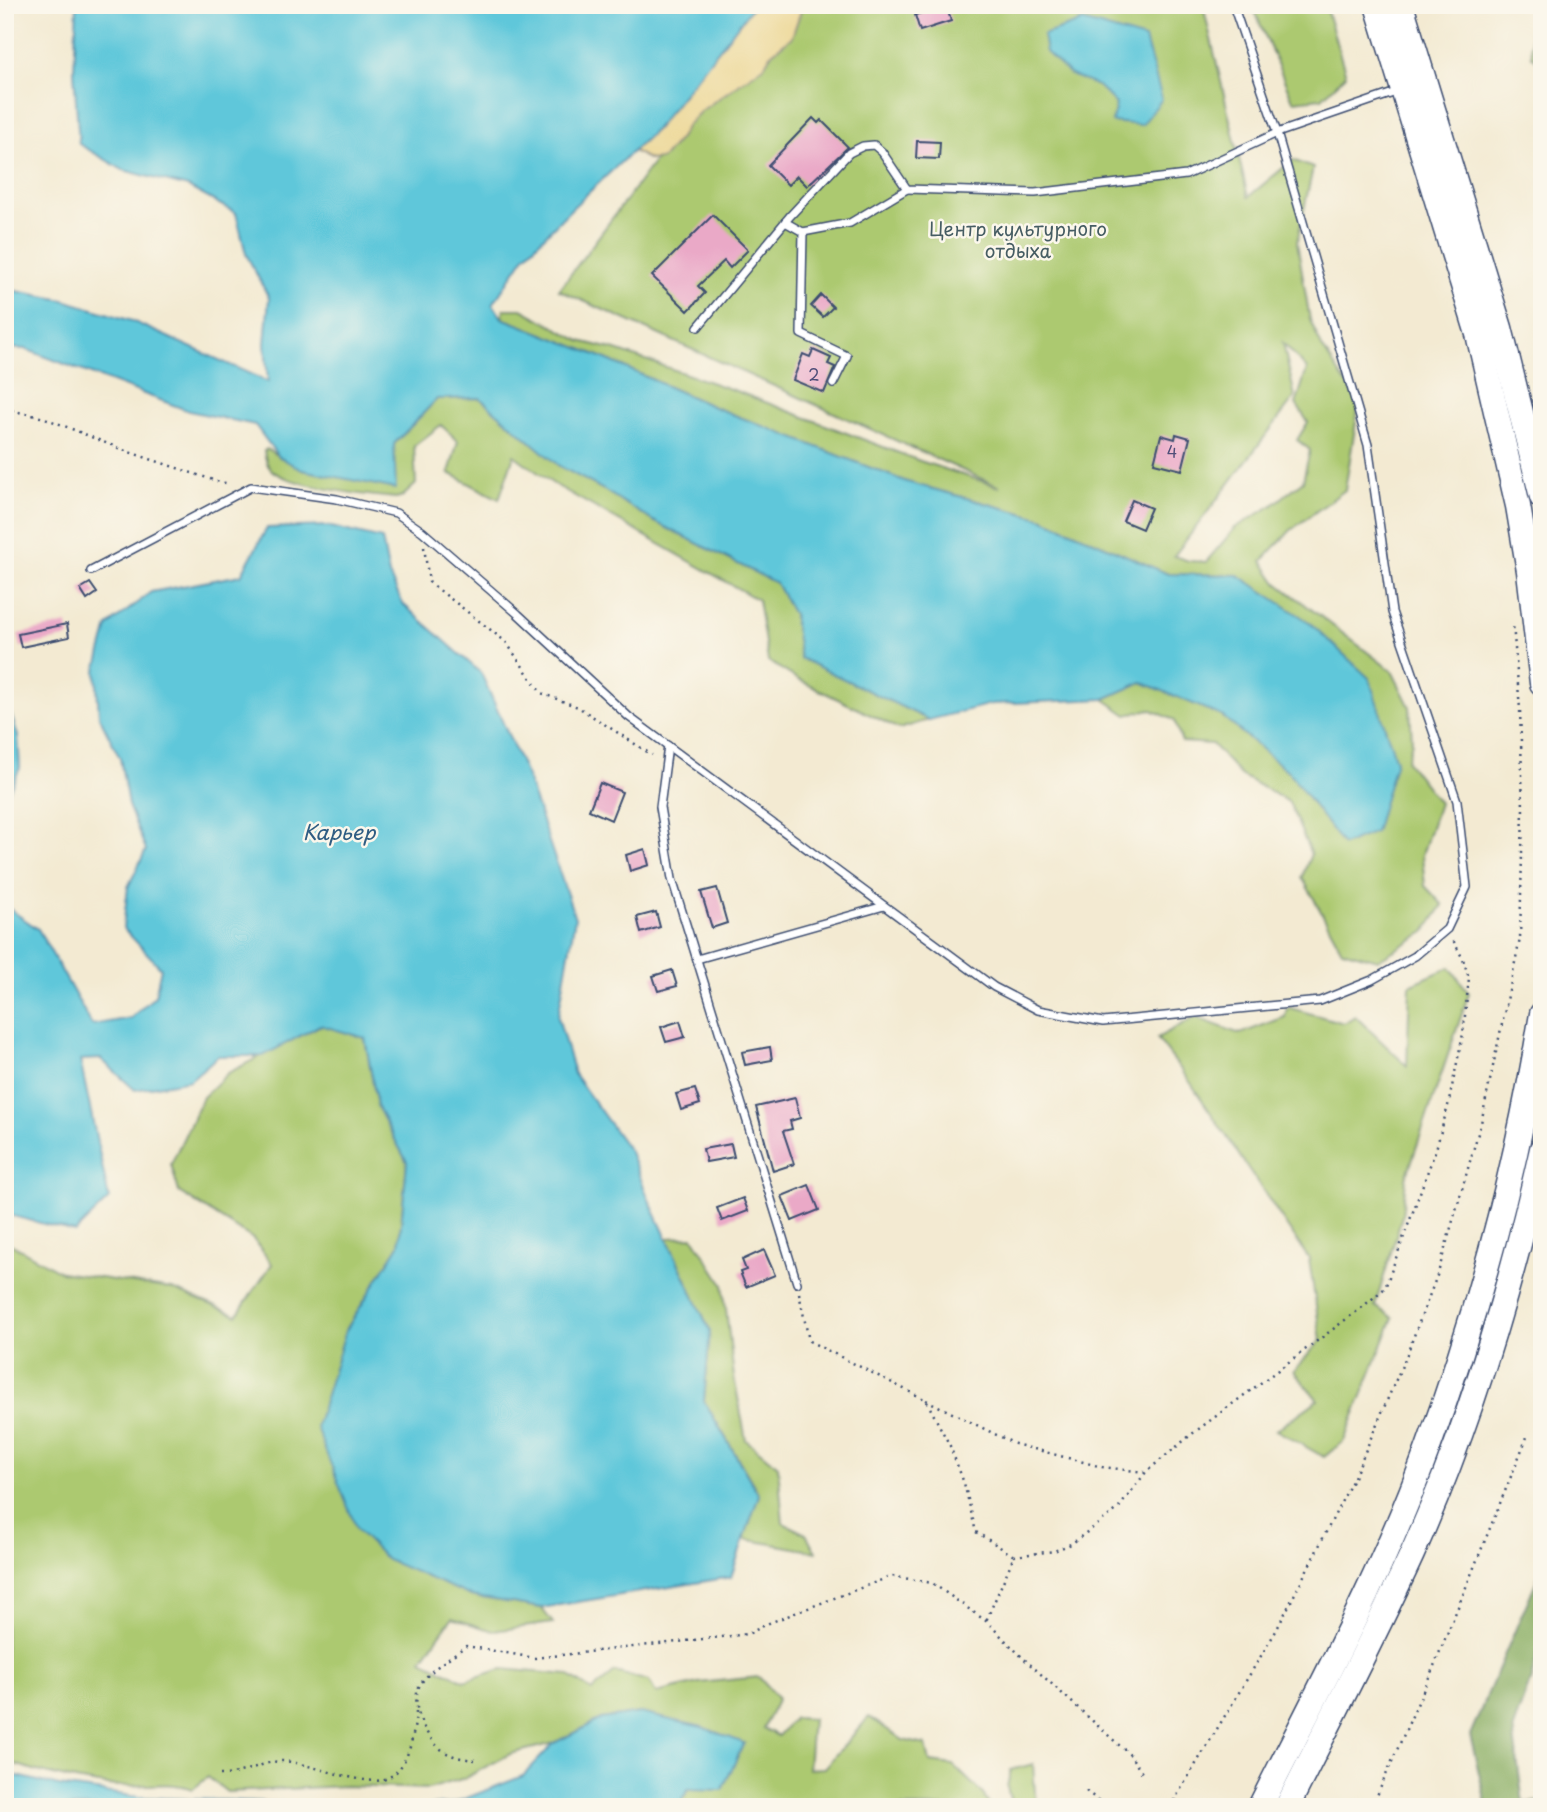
<svg xmlns="http://www.w3.org/2000/svg" width="1547" height="1812" viewBox="0 0 1547 1812" font-family="'Playpen Sans',sans-serif">
<style>
.green{fill:#acc970;stroke:#647c67;stroke-width:2;fill-rule:evenodd}
.forest{fill:#89ad62;stroke:#526e60;stroke-width:2}
.sand{fill:#eeda9e;stroke:#84847e;stroke-width:2}
.water{fill:#5ec7da;stroke:#3c7b9c;stroke-width:2}
.building{fill:#eaa9c7}
.lines{fill:none;stroke-linecap:round;stroke-linejoin:round}
.service-casing{stroke:#3b4b6f;stroke-width:10}
.trunk-casing{stroke:#3b4b6f;stroke-width:27}
.path{stroke:#3b4b6f;stroke-width:2.5;stroke-dasharray:2 5;stroke-linecap:butt}
.service{stroke:#fff;stroke-width:7}
.trunk{stroke:#fff;stroke-width:24}
.labels{text-anchor:middle;dominant-baseline:central;stroke-width:5;stroke-linejoin:round;paint-order:stroke}
.number-label{font-size:16px;fill:#4f4e78}
.park-label{font-size:19px;fill:#465d63;stroke:#fbf7ec}
.water-label{font-size:21px;font-style:italic;fill:#2f5d83;stroke:#fbf7ec}
</style>
<rect width="100%" height="100%" fill="#fbf7ec"/>
<filter id="ink" filterUnits="userSpaceOnUse"><feTurbulence type="fractalNoise" baseFrequency=".0143" numOctaves="2"/><feDisplacementMap in="SourceGraphic" scale="14" xChannelSelector="R" yChannelSelector="G"/><feConvolveMatrix kernelMatrix="1 2 1 2 8 2 1 2 1" color-interpolation-filters="sRGB"/></filter>
<filter id="wash" filterUnits="userSpaceOnUse"><feTurbulence type="fractalNoise" baseFrequency=".00686" numOctaves="4" result="noise"/><feDisplacementMap in="SourceGraphic" scale="28" xChannelSelector="R" yChannelSelector="G"/><feGaussianBlur stdDeviation="1.57" result="paint"/><feColorMatrix in="noise" values="0 0 0 0 0 0 0 0 0 0 0 0 0 0 0 0 0 1.4 0 .05"/><feComposite in="paint" operator="in"/></filter>
<g filter="url(#wash)">
<rect width="100%" height="100%" fill="#f3ead2"/>
<g class="green">
<path d="M776,5h427l45,192 45,-37 20,8 -16,74 13,78 12,27 37,56 -14,87 -54,40 -29,31 15,22 115,88 18,36 2,35 -5,19 32,42 -17,52 3,31 18,19 -18,27 -47,28 -36,-10 -40,-73 9,-23 -22,-52 -49,-27 -28,-31 -30,-2 -8,-22 -24,-11 -23,6 -23,-16 38,-17 80,34 67,56 54,73 -105,-270 -70,-1 -124,-55 -137,-37 -193,-75 -115,-51 -97,-38 2,-9h18l58,32 36,9 120,41 184,70 80,26 -441,-197 109,-147zM1283,343l24,26 -11,35 12,18 -11,18 13,10 -7,31 -30,24 -38,23 -29,34 -17,-1 -15,-5 121,-159z"/>
<polygon points="1252,5 1325,5 1346,75 1322,98 1293,101"/>
<polygon points="1532,5 1542,5 1542,65 1532,56 1530,18"/>
<path d="M480,398l79,68 45,24 49,31 123,62 17,31 8,44 128,62 -30,9 -100,-49 -31,-19 -10,-61 -206,-117 -38,-28 -15,44 -50,-26 9,-32 -17,-16 -27,21 2,38 -13,12 -7,2c-24,-2 -115,-12 -127,-31 -3,-4 -4,-11 -5,-16l3,-2 11,7 117,33 -1,-45 43,-45z"/>
<polygon points="1450,967 1469,993 1406,1178 1402,1216 1375,1306 1393,1318 1344,1441 1324,1457 1276,1430 1318,1400 1294,1371 1321,1340 1309,1259 1188,1079 1157,1038 1195,1017 1240,1034 1285,1017 1287,1007 1344,1023 1355,1016 1407,1066 1410,985"/>
<path d="M321,1025l44,13 12,68 30,56 -8,83 -53,85 125,266 70,12 12,15 -60,8 -41,-13 -30,42 42,21 38,-12 66,6 24,16 23,-19 34,9 7,12 42,-10 61,-6 19,22 -15,29 15,8 16,-18 18,1 -4,50 16,-1 45,-51 34,23 23,5 4,17 23,3 30,29 7,13h-311l9,-19 56,-45 -42,-16 -62,-14 -39,6 -47,24 -44,11 -45,24 -36,11 -84,-3 -118,6 -19,-15 -15,12c-29,-10 -57,0 -86,-4 -35,-4 -69,-13 -102,-24v-520l56,31 111,17 65,26 35,-51 -19,-25 -74,-47 -8,-28 32,-67 25,-24z"/>
<polygon points="693,1237 723,1284 734,1377 746,1440 778,1466 783,1523 806,1534 816,1552 744,1539 759,1494 704,1401 710,1331 667,1238"/>
<polygon points="1033,1764 1036,1807 1012,1807 1007,1787 1011,1770"/>
</g>
<polygon class="forest" points="1538,1577 1542,1592 1542,1637 1531,1679 1513,1728 1523,1803 1542,1801 1542,1807 1487,1807 1470,1735"/>
<polygon class="sand" points="754,5 803,5 792,37 772,53 764,66 701,111 687,125 680,138 662,159 650,160 633,151 655,130"/>
<g class="water">
<polygon points="77,5 754,5 655,130 570,210 525,256 493,304 502,318 599,356 714,407 907,482 1044,519 1168,574 1238,575 1309,622 1369,678 1396,761 1375,832 1343,845 1289,772 1222,716 1142,682 1104,699 991,704 929,720 800,658 793,614 776,583 653,521 604,490 559,466 480,398 437,399 394,444 396,489 302,470 278,456 255,425 189,411 25,349 5,348 5,289 64,300 132,321 268,382 265,344 269,298 246,254 236,213 188,187 123,170 79,144 74,71"/>
<polygon points="1083,21 1145,39 1162,99 1142,125 1112,122 1116,104 1098,86 1070,75 1046,52 1043,35"/>
<polygon points="327,526 382,539 389,575 403,604 481,673 527,777 575,918 558,1017 574,1074 630,1152 650,1202 710,1331 704,1401 759,1495 731,1577 541,1608 471,1596 387,1560 357,1530 316,1427 346,1330 399,1245 407,1162 377,1106 365,1038 320,1025 263,1056 218,1056 190,1080 135,1090 101,1059 80,1060 109,1199 75,1232 5,1214 5,906 38,929 92,1025 131,1018 155,996 161,968 123,928 128,887 146,850 128,805 120,758 99,716 96,671 108,626 151,592 241,575 267,528"/>
<polygon points="5,696 18,736 20,768 5,799"/>
<polygon points="640,1713 702,1727 744,1743 722,1790 688,1789 679,1807 416,1807 454,1803 523,1776 554,1743 601,1719"/>
<polygon points="5,1773 59,1786 139,1797 393,1807 5,1807"/>
</g>
<g id="blocks">
<g class="building">
<polygon points="946,5 951,21 920,31 915,15"/>
<polygon points="813,118 818,123 821,120 848,147 807,186 797,176 788,185 768,165"/>
<polygon points="917,141 940,142 939,159 916,158"/>
<polygon points="713,215 748,250 730,268 724,261 698,286 705,293 688,311 652,276"/>
<polygon points="821,295 833,307 823,317 811,306"/>
<polygon points="813,350 831,358 828,364 835,367 824,393 793,380 803,354 810,357"/>
<polygon points="1176,434 1190,438 1182,470 1154,463 1161,435 1175,439"/>
<polygon points="1132,500 1151,508 1142,529 1123,521"/>
<polygon points="90,583 97,593 87,600 80,589"/>
<polygon points="67,624 69,637 21,647 18,634"/>
<polygon points="600,783 622,792 611,820 589,810"/>
<polygon points="645,849 649,865 630,871 626,855"/>
<polygon points="717,888 727,923 712,928 701,892"/>
<polygon points="656,912 660,927 641,933 637,917"/>
<polygon points="672,970 677,986 658,991 653,976"/>
<polygon points="680,1021 685,1037 666,1042 661,1027"/>
<polygon points="770,1047 772,1060 745,1065 742,1052"/>
<polygon points="695,1089 700,1104 681,1110 676,1094"/>
<polygon points="795,1098 800,1118 790,1121 792,1129 783,1131 794,1164 773,1171 756,1107"/>
<polygon points="731,1144 734,1157 706,1162 703,1149"/>
<polygon points="809,1185 819,1210 792,1221 782,1196"/>
<polygon points="743,1198 748,1211 722,1221 717,1208"/>
<polygon points="764,1250 775,1275 746,1287 740,1272 746,1270 742,1260"/>
</g>
</g>
</g>
<g filter="url(#ink)">
<use href="#blocks" fill-opacity="0" stroke="#3b4b6f" stroke-width="2"/>
<g class="lines">
<g class="service-casing">
<g id="service">
<polyline points="785,222 803,232 850,223 907,189"/>
<polyline points="803,232 801,334 847,356 833,384"/>
<polyline points="698,327 790,216 849,153 863,146 874,145 882,152 907,189 1035,193 1186,175 1277,133 1399,91"/>
<polyline points="91,571 251,487 337,499 396,513 422,531 518,614 629,717 994,987 1038,1010 1103,1022 1320,1001 1372,980 1415,956 1447,929 1467,887 1457,801 1392,612 1368,445 1277,133 1233,5"/>
<polyline points="668,746 660,807 672,879 797,1283"/>
<polyline points="697,959 884,906"/>
</g>
</g>
<g class="trunk-casing">
<g id="trunk">
<polyline points="1377,5 1478,334 1518,506 1529,571 1542,683"/>
<polyline points="1401,5 1500,328 1542,497"/>
<path d="M1260,1807c59,-118 123,-235 168,-359 52,-141 90,-286 114,-434"/>
<path d="M1287,1807c42,-84 86,-168 125,-253 58,-129 99,-267 130,-405"/>
</g>
</g>
<g class="path">
<polyline points="5,409 45,418 123,450 216,481 230,484"/>
<polyline points="424,547 429,582 506,642 541,693 578,707 652,755"/>
<polyline points="799,1293 809,1341 926,1400 950,1446 964,1483 976,1532 1014,1556 986,1621"/>
<polyline points="926,1400 1015,1444 1102,1467 1144,1472"/>
<polyline points="1014,1556 1054,1551 1071,1544 1118,1509 1146,1472 1192,1434 1360,1309 1385,1288 1436,1149 1448,1106 1463,1034 1469,978 1463,959 1453,940"/>
<path d="M475,1760c-8,-1 -18,-2 -26,-6 -21,-9 -41,-48 -29,-69 9,-15 32,-29 46,-39l69,12 213,-24 21,-11 123,-47 40,7 54,38 36,36 108,98 12,18"/>
<path d="M220,1775c20,1 40,-13 62,-14 8,0 18,3 26,5 18,4 56,18 74,14 27,-7 32,-46 34,-68"/>
<polyline points="1086,1791 1107,1807"/>
<polyline points="1175,1800 1190,1807"/>
<polyline points="1170,1807 1276,1631 1355,1475 1407,1354 1438,1273 1481,1123 1520,939 1523,808 1520,709 1513,624"/>
<polyline points="1372,1807 1434,1666 1527,1437"/>
</g>
<use href="#service" class="service"/>
<use href="#trunk" class="trunk"/>
</g>
</g>
<g class="labels">
<g class="number-label">
<text x="814" y="374">2</text>
<text x="1172" y="451">4</text>
</g>
<g class="park-label">
<text x="1018" y="228">Центр культурного<tspan x="1018" dy="22">отдыха</tspan></text>
</g>
<g class="water-label">
<text x="339" y="831">Карьер</text>
</g>
</g>
<rect width="1547" height="1812" fill="none" stroke="#fbf7ec" stroke-width="28"/>
</svg>
